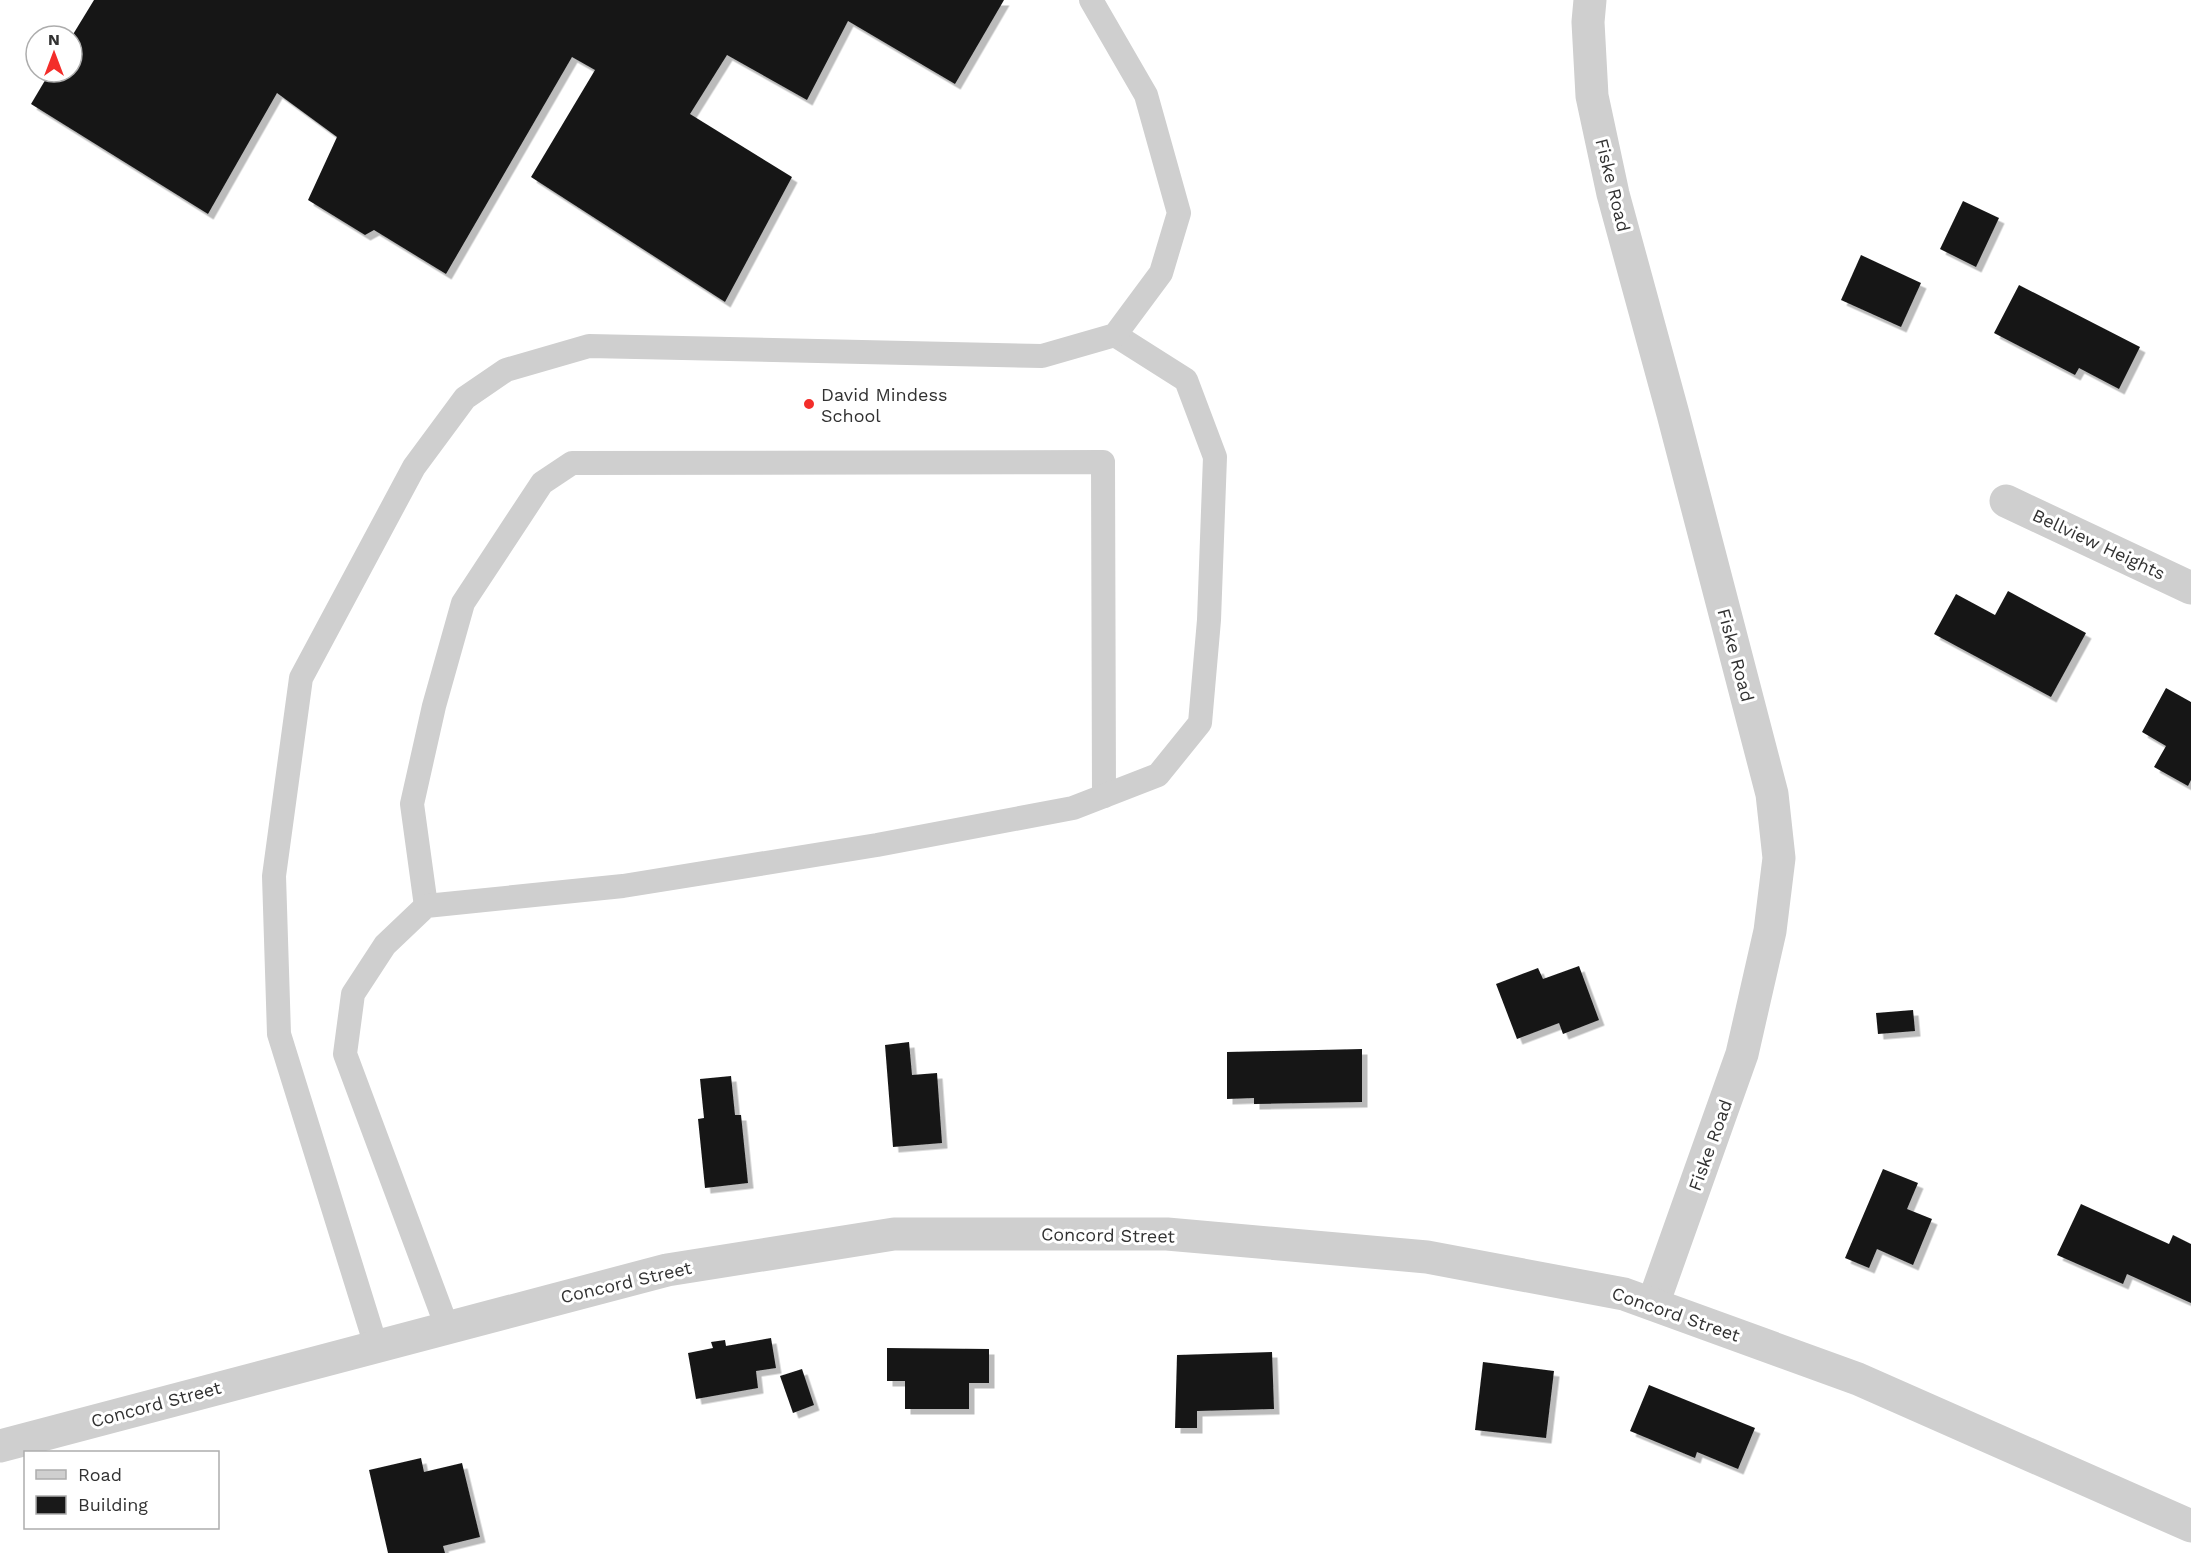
<svg xmlns="http://www.w3.org/2000/svg" width="2191" height="1553" viewBox="0 0 2191 1553" font-family="'Work Sans',sans-serif">
<style>
.building{fill:#191919;filter:url(#shadow)}
.lines{fill:none;stroke-linecap:round;stroke-linejoin:round}
.lane{stroke:#cfcfcf;stroke-width:24}
.street{stroke:#cfcfcf;stroke-width:33}
.poi-dot{fill:#f32d2a;stroke:#fff;stroke-width:2}
.labels{text-anchor:middle;dominant-baseline:central;stroke-width:6;stroke-linejoin:round;paint-order:stroke}
.street-label{font-size:18px;fill:#323232;stroke:#fff}
.poi-label{font-size:18px;fill:#323232;stroke:#fff;text-anchor:start}
</style>
<defs>
<filter id="shadow"><feDropShadow dx="5.5" dy="5.5" stdDeviation="0" flood-color="#0004"/></filter>
</defs>
<rect width="100%" height="100%" fill="#fff"/>
<g class="building">
<polygon points="94,0 1004,0 955,84 848,21 807,100 727,55 690,114 792,177 725,302 531,177 595,70 572,57 446,274 374,230 365,235 308,200 337,137 277,93 208,214 31,104 50,72 72,72 72,36"/>
<polygon points="1963,201 1999,218 1976,267 1940,249"/>
<polygon points="1861,255 1921,283 1901,327 1841,300"/>
<polygon points="2019,285 2140,347 2119,389 2079,368 2075,375 1994,333"/>
<polygon points="2008,591 2086,633 2051,697 1934,634 1956,594 1995,615"/>
<polygon points="2166,688 2191,702 2191,780 2188,786 2154,767 2166,746 2142,732"/>
<polygon points="1579,966 1599,1020 1563,1034 1559,1023 1517,1039 1496,984 1538,968 1543,979"/>
<polygon points="1913,1010 1915,1031 1878,1034 1876,1013"/>
<polygon points="909,1042 912,1075 937,1073 942,1143 893,1147 885,1045"/>
<polygon points="1362,1049 1362,1102 1254,1104 1254,1098 1227,1099 1227,1052"/>
<polygon points="731,1076 735,1115 741,1115 748,1183 705,1188 698,1119 704,1118 700,1079"/>
<polygon points="1883,1169 1918,1183 1907,1209 1932,1219 1913,1265 1877,1249 1869,1268 1845,1258"/>
<polygon points="2081,1204 2169,1244 2173,1235 2191,1244 2191,1303 2127,1274 2123,1284 2057,1255"/>
<polygon points="771,1338 776,1368 756,1371 758,1388 696,1399 688,1353 713,1348 711,1342 725,1340 726,1346"/>
<polygon points="887,1348 989,1349 989,1383 969,1383 969,1409 905,1409 905,1381 887,1381"/>
<polygon points="1272,1352 1274,1409 1197,1411 1197,1428 1175,1428 1177,1355"/>
<polygon points="1483,1362 1554,1371 1546,1438 1475,1430"/>
<polygon points="802,1369 814,1405 793,1413 780,1376"/>
<polygon points="1649,1385 1755,1428 1738,1469 1697,1452 1695,1458 1630,1431"/>
<polygon points="421,1458 424,1472 462,1463 480,1537 443,1546 445,1553 388,1553 369,1470"/>
</g>
<g class="lines">
<g class="lane">
<polyline points="426,906 412,804 434,706 463,603 542,483 572,463 1103,462 1104,796"/>
<polyline points="447,1327 345,1054 353,994 385,945 426,906 623,886 877,845 1073,808 1158,775 1200,723 1209,620 1215,457 1186,380 1115,335"/>
<polyline points="376,1346 279,1034 274,876 301,678 414,467 465,398 506,370 589,346 1042,356 1115,335 1161,273 1179,213 1146,95 1091,0"/>
</g>
<g class="street">
<polyline points="1590,0 1588,22 1592,96 1613,194 1673,414 1772,794 1779,858 1770,931 1742,1054 1653,1304"/>
<polyline points="2006,501 2191,588"/>
<polyline points="0,1446 667,1270 894,1234 1167,1234 1427,1257 1624,1294 1858,1379 2191,1526"/>
</g>
</g>
<circle class="poi-dot" cx="809" cy="404" r="6"/>
<g class="labels">
<g class="street-label">
<text transform="translate(1613 185) rotate(76)">Fiske Road</text>
<text transform="translate(2099 544) rotate(25)">Bellview Heights</text>
<text transform="translate(1736 655) rotate(75)">Fiske Road</text>
<text transform="translate(1710 1145) rotate(-70)">Fiske Road</text>
<text transform="translate(1108 1235) rotate(1)">Concord Street</text>
<text transform="translate(626 1282) rotate(-13)">Concord Street</text>
<text transform="translate(1676 1314) rotate(19)">Concord Street</text>
<text transform="translate(156 1404) rotate(-15)">Concord Street</text>
</g>
<g class="poi-label">
<text x="821" y="394">David Mindess<tspan x="821" dy="21">School</tspan></text>
</g>
</g>
<rect x="24" y="1451" width="195" height="78" fill="#ffffff" stroke="#adadad" stroke-width="1.5"/>
<rect x="36" y="1470" width="30" height="9" fill="#cfcfcf" stroke="#adadad" stroke-width="1.5"/>
<text x="78" y="1481" font-size="18" fill="#323232">Road</text>
<rect x="36" y="1496" width="30" height="18" fill="#191919" stroke="#adadad" stroke-width="1.5"/>
<text x="78" y="1511" font-size="18" fill="#323232">Building</text>
<g transform="translate(54 54)"><circle r="28" fill="#ffffff" stroke="#adadad" stroke-width="1.5"/>
<path d="M0-4.5L10 22L0 15L-10 22Z" fill="#f32d2a"/>
<text y="-9" font-size="16" font-weight="bold" text-anchor="middle" fill="#323232">N</text>
</g>
</svg>
